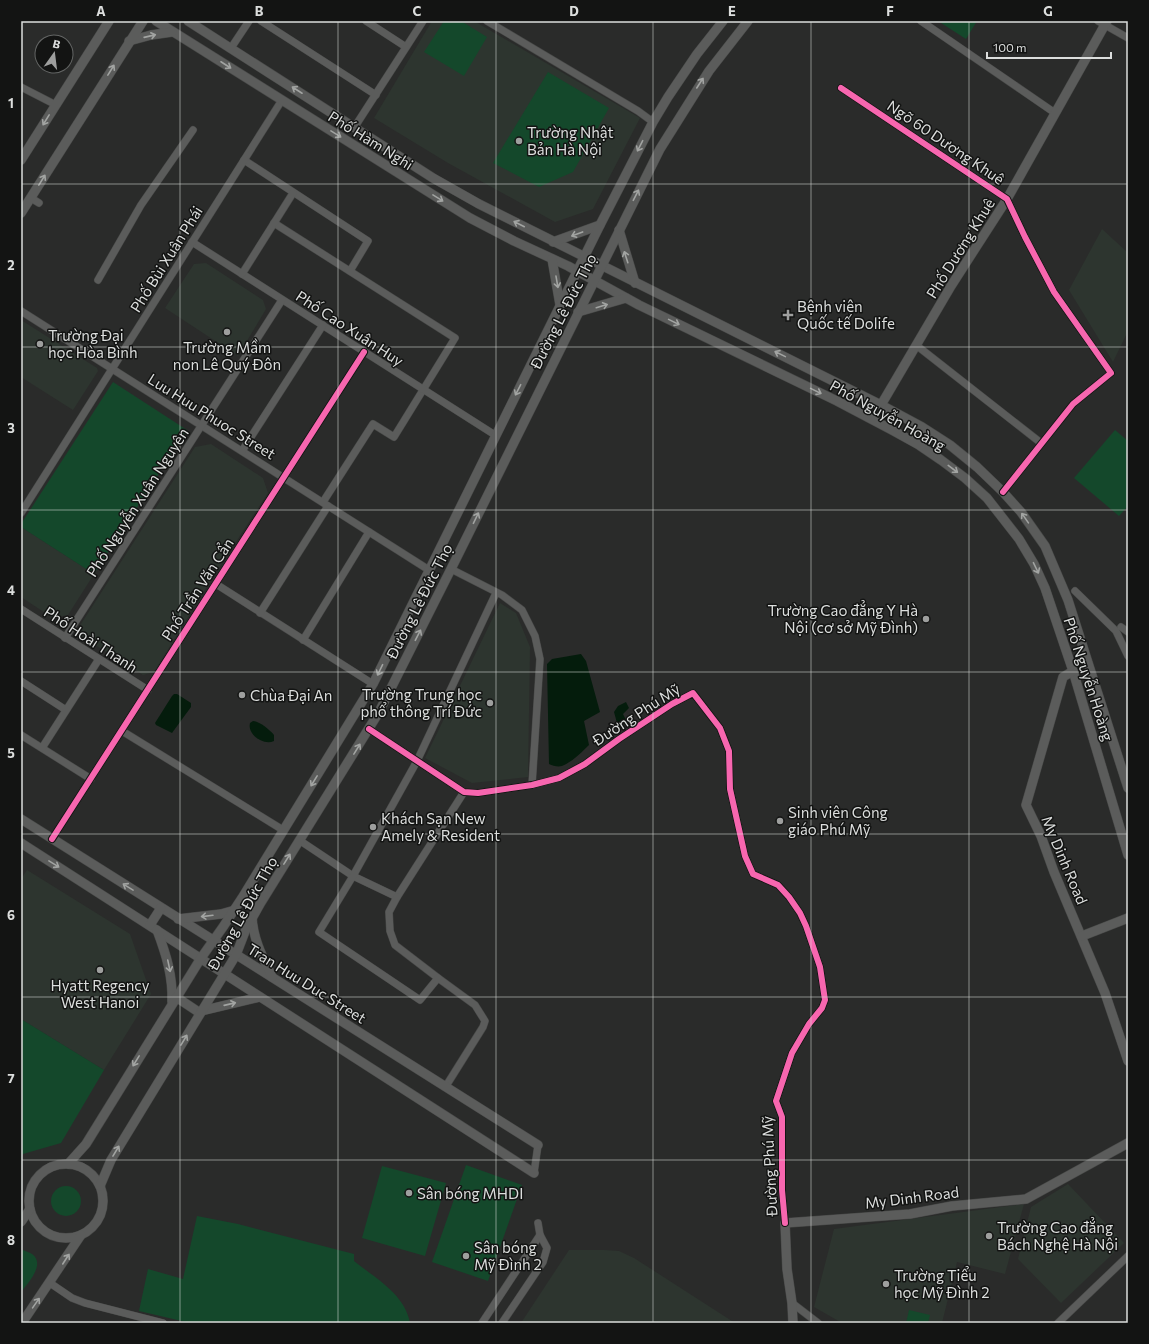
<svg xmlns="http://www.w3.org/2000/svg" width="1149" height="1344" viewBox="0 0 1149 1344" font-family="Commissioner,sans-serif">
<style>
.built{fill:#2d352f}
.green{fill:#14482b}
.water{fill:#041c0c}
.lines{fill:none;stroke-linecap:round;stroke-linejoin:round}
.street-casing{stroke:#474847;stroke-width:8}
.secondary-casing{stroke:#474847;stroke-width:10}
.street{stroke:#5b5c5b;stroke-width:7}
.secondary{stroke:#5b5c5b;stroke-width:9}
.cycleway-casing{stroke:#131413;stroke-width:8}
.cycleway{stroke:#f766af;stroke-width:6}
.oneway{stroke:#a2a4a2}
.grid{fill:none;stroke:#dcdedd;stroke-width:1;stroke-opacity:0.55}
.poi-dot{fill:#9e9f9e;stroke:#131413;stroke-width:1.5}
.labels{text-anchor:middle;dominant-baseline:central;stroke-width:3;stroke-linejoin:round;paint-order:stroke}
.poi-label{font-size:15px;fill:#dcdedd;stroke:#131413;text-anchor:start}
.street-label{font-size:15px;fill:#dcdedd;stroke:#131413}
.neatline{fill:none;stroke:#dcdedd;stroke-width:1.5}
.grid-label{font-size:13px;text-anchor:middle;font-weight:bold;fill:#dcdedd}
</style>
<rect width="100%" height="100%" fill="#2a2b2a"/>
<g class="built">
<polygon points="432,21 474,21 640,118 593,209 555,222 448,163 374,118"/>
<polygon points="1102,229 1127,252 1128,251 1128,331 1113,362 1069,290"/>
<polygon points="206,263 263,300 266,309 238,356 165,308 194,264"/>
<polygon points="21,320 97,368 98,371 73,410 21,377"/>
<polygon points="211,444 263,478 268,493 211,580 154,672 143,675 81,636 79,627 195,447"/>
<polygon points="21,527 94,574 68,615 53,618 21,597"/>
<polygon points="500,603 516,613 530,647 528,777 472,783 425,758"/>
<polygon points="27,870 130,934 151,994 104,1070 21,1019 21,879"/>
<polygon points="1068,1184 1124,1243 1061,1303 1018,1259 1031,1207"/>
<polygon points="1024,1204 1005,1274 957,1262 942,1323 842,1323 814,1307 834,1229"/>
<polygon points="569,1250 604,1250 619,1251 634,1258 735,1323 521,1323"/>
</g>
<g class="green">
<polygon points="444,21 461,21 487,37 464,76 424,52"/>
<polygon points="938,21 977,21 966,39"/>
<polygon points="548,72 609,108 573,172 539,187 493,163"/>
<polygon points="113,382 187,430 94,574 21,527 21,524"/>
<polygon points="1115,430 1128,441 1128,506 1119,516 1074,478"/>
<polygon points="21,1019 104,1070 61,1143 23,1154 21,1157"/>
<polygon points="466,1165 522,1185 488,1281 432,1262"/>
<polygon points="382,1166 446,1183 425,1256 362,1238"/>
<circle cx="66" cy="1201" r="15"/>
<path d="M197,1216l41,8 116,30v7c21,17 51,33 56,62h-220l-51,-12 9,-42 35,10z"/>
<path d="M23,1250c2,1 6,2 9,4 14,10 -4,29 -11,38v-41z"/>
<polygon points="909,1310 930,1315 928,1323 906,1323"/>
</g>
<g class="water">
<path d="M581,654l5,7 14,51 -16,9 5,24c-7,7 -17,17 -27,21 -4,1 -9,0 -13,-2l-2,-100 5,-5z"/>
<polygon points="174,694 177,694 191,703 191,707 172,733 156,725 155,723 172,696"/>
<polygon points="626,702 629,708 623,714 626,720 617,723 614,712 618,706"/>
<path d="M253,721c6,0 17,9 21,14v6c-11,5 -27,-7 -24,-18z"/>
</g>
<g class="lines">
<g class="street-casing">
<g id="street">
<polyline points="261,21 376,95"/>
<polyline points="366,21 406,47"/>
<polyline points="487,21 638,111 653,122"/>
<polyline points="921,21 1055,113"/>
<polyline points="1098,21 1128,38"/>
<polyline points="231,48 249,21"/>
<polyline points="21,87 56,105"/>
<polyline points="841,88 1007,199 1025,237 1054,292 1111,373 1073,404 1003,492"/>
<polyline points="354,128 423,21"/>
<polyline points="244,160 368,241 350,271"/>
<polyline points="31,198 39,203"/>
<polyline points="274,223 455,338 394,437 373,424 323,502"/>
<polyline points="192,242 495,435"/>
<polyline points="242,274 293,193"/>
<polyline points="98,280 141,205 193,130"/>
<polyline points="21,311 429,570"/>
<polyline points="916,345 1041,443"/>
<polyline points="242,451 323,325"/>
<polyline points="21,513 282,100"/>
<polyline points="451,569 502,595 522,610 535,636 540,659 532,785"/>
<polyline points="216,584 373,684"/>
<polyline points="1075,591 1116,631 1128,656"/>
<polyline points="21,609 148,690"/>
<polyline points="260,613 328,506"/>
<polyline points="1121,627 1128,632"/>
<polyline points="65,638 282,300"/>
<polyline points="303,640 369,532"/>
<polyline points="21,681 66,710"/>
<polyline points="369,729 464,792 478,793 532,785 559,778 585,764 619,739 672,704 693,693 720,728 729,751 730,789 745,856 753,874 778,885 789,897 800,913 806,926 820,967 825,1000 822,1008 809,1024 792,1053 776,1101 782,1117 782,1190 785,1223"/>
<polyline points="122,731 283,830"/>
<polyline points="21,735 91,779"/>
<polyline points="42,748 99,659"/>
<polyline points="52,839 364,352"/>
<polyline points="299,840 353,876 397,897 464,792"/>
<polyline points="397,897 389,912 390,931 395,945 438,978 475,1005 485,1021 483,1027 446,1086"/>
<polyline points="438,978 420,1000 319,932 353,876 417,761 496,593"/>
<polyline points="534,1173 538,1145"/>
<polyline points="50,1283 72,1298 85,1303 163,1323"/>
<polyline points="792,1303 818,1323"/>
<polyline points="482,1323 540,1235"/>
<polyline points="502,1323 543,1262 547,1248 540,1235 538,1223"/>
<polyline points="1058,1323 1128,1256"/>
</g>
</g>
<g class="secondary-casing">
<g id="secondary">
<polyline points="156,21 470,218 514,241 568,266 639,305 837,401 892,430 919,445 941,460 965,478 987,498 1019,539 1034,564 1045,588 1073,671 1128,855"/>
<polyline points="188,21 433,178 479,204 881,405 922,427 950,445 977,467 1003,492 1021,512 1045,546 1068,600 1128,788"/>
<polyline points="129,41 151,35 172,32"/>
<polyline points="21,160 109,21"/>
<polyline points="21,213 143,21"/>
<polyline points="619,230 635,283"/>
<polyline points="553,242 600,225"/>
<polyline points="552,259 560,305"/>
<polyline points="578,312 626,298"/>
<polyline points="881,405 951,286 1007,199 1107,21"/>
<polyline points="1073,671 1063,677 1026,805 1041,836 1054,872 1105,993 1128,1061"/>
<polyline points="21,819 538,1145"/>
<polyline points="21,843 534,1173"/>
<path d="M252,917c1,22 11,41 20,60"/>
<polyline points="178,919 221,914 235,910"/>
<polyline points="150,925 161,908"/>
<path d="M157,930c9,24 16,46 15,72"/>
<polyline points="1082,936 1128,918"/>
<polyline points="176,997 200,1013"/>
<polyline points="201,1011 260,997"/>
<polyline points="68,1164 86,1144 201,958 223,927 242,898 373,684 600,225 653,122 668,97 697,54 723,21"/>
<circle cx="66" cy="1201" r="37"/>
<polyline points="100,1186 111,1160 236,955 246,929 260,904 379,712 451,569 660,149 709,71 748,21"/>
<polyline points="21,1222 30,1209"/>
<polyline points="22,1323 81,1235"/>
<polyline points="793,1323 792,1303 787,1269 785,1223 910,1214 952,1206 1026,1199 1128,1143"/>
</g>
</g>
<use href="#street" class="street"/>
<use href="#secondary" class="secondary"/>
<g class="cycleway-casing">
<g id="cycleway">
<polyline points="841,88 1007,199 1025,237 1054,292 1111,373 1073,404 1003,492"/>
<polyline points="369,729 464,792 478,793 532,785 559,778 585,764 619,739 672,704 693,693 720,728 729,751 730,789 745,856 753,874 778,885 789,897 800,913 806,926 820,967 825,1000 822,1008 809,1024 792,1053 776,1101 782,1117 782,1190 785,1223"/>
<polyline points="52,839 364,352"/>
</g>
</g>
<use href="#cycleway" class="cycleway"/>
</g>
<defs><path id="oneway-shaft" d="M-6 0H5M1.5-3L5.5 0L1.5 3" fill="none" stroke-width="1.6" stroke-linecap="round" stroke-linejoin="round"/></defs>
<g class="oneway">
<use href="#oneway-shaft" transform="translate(150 36) rotate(-13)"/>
<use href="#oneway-shaft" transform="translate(226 65) rotate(33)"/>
<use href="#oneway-shaft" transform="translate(111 70) rotate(-58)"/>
<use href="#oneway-shaft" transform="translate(700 83) rotate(-57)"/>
<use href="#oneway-shaft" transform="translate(297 90) rotate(-147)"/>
<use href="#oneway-shaft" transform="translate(46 120) rotate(122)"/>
<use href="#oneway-shaft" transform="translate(336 134) rotate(32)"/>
<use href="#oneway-shaft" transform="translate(640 146) rotate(117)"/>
<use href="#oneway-shaft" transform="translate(42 180) rotate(-58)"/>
<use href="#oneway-shaft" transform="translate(636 195) rotate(-63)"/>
<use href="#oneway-shaft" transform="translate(438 198) rotate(32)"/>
<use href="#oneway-shaft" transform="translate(519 224) rotate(-153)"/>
<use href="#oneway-shaft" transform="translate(577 234) rotate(160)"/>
<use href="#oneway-shaft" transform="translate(626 257) rotate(-108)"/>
<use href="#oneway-shaft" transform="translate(557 282) rotate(80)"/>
<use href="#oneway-shaft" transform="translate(602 306) rotate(-17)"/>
<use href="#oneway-shaft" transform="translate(674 322) rotate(26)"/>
<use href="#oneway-shaft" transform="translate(780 354) rotate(-154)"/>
<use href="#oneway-shaft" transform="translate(518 390) rotate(117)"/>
<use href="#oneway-shaft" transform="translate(816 391) rotate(26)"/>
<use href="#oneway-shaft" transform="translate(953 469) rotate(37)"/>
<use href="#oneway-shaft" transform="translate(476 518) rotate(-64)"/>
<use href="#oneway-shaft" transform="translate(1025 518) rotate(-125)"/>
<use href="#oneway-shaft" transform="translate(1036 568) rotate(64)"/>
<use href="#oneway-shaft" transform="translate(418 635) rotate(-63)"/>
<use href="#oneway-shaft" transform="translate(380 670) rotate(116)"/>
<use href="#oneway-shaft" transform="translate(357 749) rotate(-58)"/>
<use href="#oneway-shaft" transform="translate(314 781) rotate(122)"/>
<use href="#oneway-shaft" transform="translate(287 859) rotate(-58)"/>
<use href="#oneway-shaft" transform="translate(54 864) rotate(32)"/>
<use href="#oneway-shaft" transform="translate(128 887) rotate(-148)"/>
<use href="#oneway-shaft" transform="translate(207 916) rotate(173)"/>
<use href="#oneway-shaft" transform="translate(169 966) rotate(78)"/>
<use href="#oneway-shaft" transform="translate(230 1004) rotate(-13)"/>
<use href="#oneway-shaft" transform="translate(184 1040) rotate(-59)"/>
<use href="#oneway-shaft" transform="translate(136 1061) rotate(122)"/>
<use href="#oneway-shaft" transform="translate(116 1151) rotate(-59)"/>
<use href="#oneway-shaft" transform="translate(66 1259) rotate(-57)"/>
<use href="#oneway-shaft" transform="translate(36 1303) rotate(-55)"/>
</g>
<path class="grid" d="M180,21v1302M338,21v1302M496,21v1302M653,21v1302M811,21v1302M969,21v1302M21,184h1107M21,347h1107M21,510h1107M21,672h1107M21,834h1107M21,997h1107M21,1160h1107"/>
<g class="poi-dot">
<circle cx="519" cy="141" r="4"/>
<path d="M786 309h4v4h4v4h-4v4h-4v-4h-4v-4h4z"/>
<circle cx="227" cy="332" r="4"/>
<circle cx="40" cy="344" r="4"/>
<circle cx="926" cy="619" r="4"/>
<circle cx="242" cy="695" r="4"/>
<circle cx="490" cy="703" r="4"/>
<circle cx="780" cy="821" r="4"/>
<circle cx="373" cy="827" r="4"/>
<circle cx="100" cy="970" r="4"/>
<circle cx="409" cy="1193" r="4"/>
<circle cx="989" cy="1236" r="4"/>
<circle cx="466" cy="1256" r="4"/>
<circle cx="886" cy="1284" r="4"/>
</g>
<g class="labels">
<g class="poi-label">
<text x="527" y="132">Trường Nhật<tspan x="527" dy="17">Bản Hà Nội</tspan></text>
<text x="797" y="306">Bệnh viện<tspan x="797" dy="17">Quốc tế Dolife</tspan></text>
<text x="48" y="335">Trường Đại<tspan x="48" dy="17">học Hòa Bình</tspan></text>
<text x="227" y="347" text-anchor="middle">Trường Mầm<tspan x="227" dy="17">non Lê Quý Đôn</tspan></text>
<text x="918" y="610" text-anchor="end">Trường Cao đẳng Y Hà<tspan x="918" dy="17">Nội (cơ sở Mỹ Đình)</tspan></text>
<text x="482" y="694" text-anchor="end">Trường Trung học<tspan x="482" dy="17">phổ thông Trí Đức</tspan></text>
<text x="250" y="695">Chùa Đại An</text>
<text x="788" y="812">Sinh viên Công<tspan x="788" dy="17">giáo Phú Mỹ</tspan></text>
<text x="381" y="818">Khách Sạn New<tspan x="381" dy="17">Amely &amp; Resident</tspan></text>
<text x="100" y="985" text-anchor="middle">Hyatt Regency<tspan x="100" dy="17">West Hanoi</tspan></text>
<text x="417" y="1193">Sân bóng MHDI</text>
<text x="997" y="1227">Trường Cao đẳng<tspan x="997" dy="17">Bách Nghệ Hà Nội</tspan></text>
<text x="474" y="1247">Sân bóng<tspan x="474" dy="17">Mỹ Đình 2</tspan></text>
<text x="894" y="1275">Trường Tiểu<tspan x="894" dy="17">học Mỹ Đình 2</tspan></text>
</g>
<g class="street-label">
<text transform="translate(371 140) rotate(32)">Phố Hàm Nghi</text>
<text transform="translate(946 142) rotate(34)">Ngõ 60 Dương Khuê</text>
<text transform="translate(960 248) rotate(-58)">Phố Dương Khuê</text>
<text transform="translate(166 259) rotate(-58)">Phố Bùi Xuân Phái</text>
<text transform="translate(563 311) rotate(-63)">Đường Lê Đức Thọ</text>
<text transform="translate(350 328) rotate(33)">Phố Cao Xuân Huy</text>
<text transform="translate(888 415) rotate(29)">Phố Nguyễn Hoàng</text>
<text transform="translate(212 416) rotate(32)">Luu Huu Phuoc Street</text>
<text transform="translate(137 502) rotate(-57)">Phố Nguyễn Xuân Nguyên</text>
<text transform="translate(197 589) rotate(-57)">Phố Trần Văn Cẩn</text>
<text transform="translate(419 601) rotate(-63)">Đường Lê Đức Thọ</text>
<text transform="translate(91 639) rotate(33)">Phố Hoài Thanh</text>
<text transform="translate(1089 679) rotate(72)">Phố Nguyễn Hoàng</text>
<text transform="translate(636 714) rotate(-33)">Đường Phú Mỹ</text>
<text transform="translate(1065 860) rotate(67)">My Dinh Road</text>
<text transform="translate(242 913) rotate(-61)">Đường Lê Đức Thọ</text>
<text transform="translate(307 983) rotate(32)">Tran Huu Duc Street</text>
<text transform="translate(769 1166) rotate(-93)">Đường Phú Mỹ</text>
<text transform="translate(912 1197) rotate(-7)">My Dinh Road</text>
</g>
</g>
<rect width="1149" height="1344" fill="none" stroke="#131413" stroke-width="44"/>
<g transform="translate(54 54) rotate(14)"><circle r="19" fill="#131413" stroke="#636564"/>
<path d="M0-3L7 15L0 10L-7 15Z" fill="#9e9f9e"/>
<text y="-6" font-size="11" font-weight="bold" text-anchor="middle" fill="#dcdedd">B</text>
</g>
<path d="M987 52v6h124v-6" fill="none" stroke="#dcdedd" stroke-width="2"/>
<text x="993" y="52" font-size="12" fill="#dcdedd" stroke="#131413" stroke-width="3" paint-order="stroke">100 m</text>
<rect x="22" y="22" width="1105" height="1300" class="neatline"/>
<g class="grid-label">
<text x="101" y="16">A</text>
<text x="259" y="16">B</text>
<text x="417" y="16">C</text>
<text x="574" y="16">D</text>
<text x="732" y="16">E</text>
<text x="890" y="16">F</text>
<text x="1048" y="16">G</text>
<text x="11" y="108">1</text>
<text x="11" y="270">2</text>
<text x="11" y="433">3</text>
<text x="11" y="595">4</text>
<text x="11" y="758">5</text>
<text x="11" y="920">6</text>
<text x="11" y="1083">7</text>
<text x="11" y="1245">8</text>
</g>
</svg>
